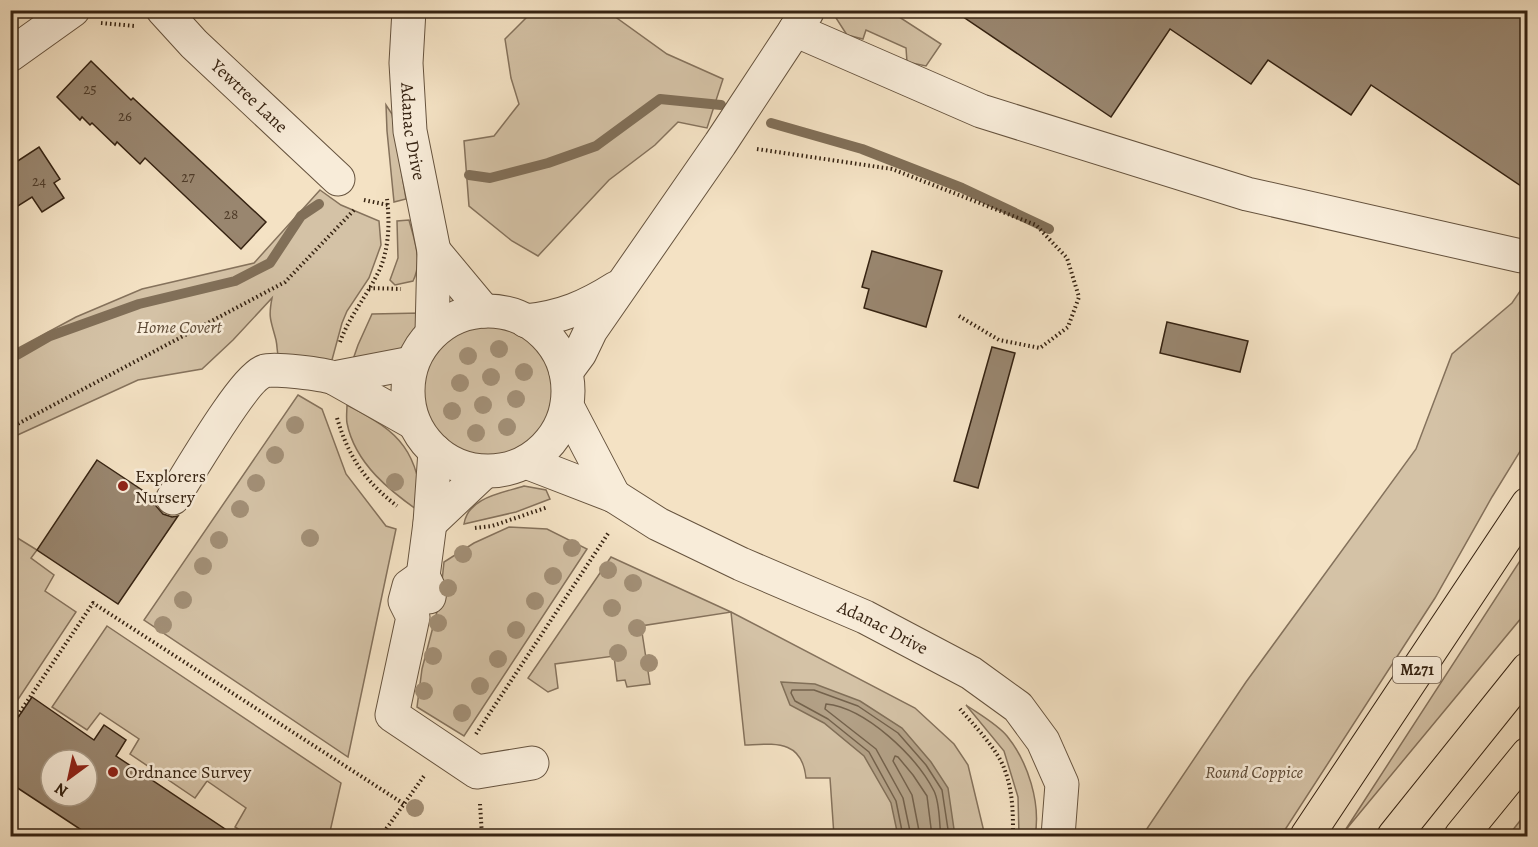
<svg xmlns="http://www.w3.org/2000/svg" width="1538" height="847" viewBox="0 0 1538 847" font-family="Alegreya,serif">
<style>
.green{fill:#d4c2a6;stroke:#85725c;stroke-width:1.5}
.water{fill:#b3a187;stroke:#816f58;stroke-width:1.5}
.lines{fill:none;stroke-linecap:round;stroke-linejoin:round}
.shore{stroke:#74624c;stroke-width:1.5}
.stream{stroke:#816f58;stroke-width:10}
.building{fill:#99866f;stroke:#362312;stroke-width:1.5;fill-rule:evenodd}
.minor-casing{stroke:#66533e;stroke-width:35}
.highway-casing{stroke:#362312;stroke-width:35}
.path{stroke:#362312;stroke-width:4;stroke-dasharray:1.5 3;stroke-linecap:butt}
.minor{stroke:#f8ecd9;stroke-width:33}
.highway{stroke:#f4e2c4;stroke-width:33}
.tree{fill:#a28f76}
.poi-dot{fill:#8f2418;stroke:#f8ecd9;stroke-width:2}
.labels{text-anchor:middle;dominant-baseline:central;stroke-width:5;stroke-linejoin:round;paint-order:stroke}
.number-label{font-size:15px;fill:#4f3c29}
.shield{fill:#f8ecd9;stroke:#705f4e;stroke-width:1.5}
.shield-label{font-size:16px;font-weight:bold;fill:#362312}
.street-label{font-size:18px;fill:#362312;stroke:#f8ecd9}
.park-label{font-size:18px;font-style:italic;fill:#5e4b37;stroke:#f8ecd9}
.poi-label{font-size:18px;fill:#362312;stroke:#f8ecd9;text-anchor:start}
</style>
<rect width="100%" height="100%" fill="#f4e2c4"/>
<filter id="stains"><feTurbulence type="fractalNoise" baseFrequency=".00333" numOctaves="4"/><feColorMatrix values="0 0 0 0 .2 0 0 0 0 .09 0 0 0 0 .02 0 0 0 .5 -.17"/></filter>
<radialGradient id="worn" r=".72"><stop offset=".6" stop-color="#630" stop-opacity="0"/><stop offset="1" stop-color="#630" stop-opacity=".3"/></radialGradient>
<g class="green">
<polygon points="533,11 607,11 667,54 723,79 707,128 678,122 655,145 609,180 538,256 512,241 469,206 464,141 494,136 519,104 511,78 505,39"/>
<polygon points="839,11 890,11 941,44 926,66 907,62 906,48 866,30 863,39 847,35 836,18"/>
<polygon points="386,105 392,114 406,199 394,202 387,131"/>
<path d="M320,190l21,15 38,16 2,24 -12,33 -22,33 -5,12 -13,48 -48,-8c-5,-9 -3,-14 -5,-23 -5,-20 -8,-21 -4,-42l-39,42 -31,29 -64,11 -127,58v-86l65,-35 66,-28 112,-26z"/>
<path d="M409,220c5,19 14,42 4,61l-18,4 -5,-5 8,-22 -1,-37z"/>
<polygon points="1527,281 1527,440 1492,497 1435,598 1281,836 1142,836 1246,682 1416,449 1452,354 1512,303"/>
<polygon points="421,313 410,346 399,355 350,368 358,345 372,314"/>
<circle cx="488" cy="391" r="67"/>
<polygon points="298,395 322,409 346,474 386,526 396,529 348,757 144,620"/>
<path d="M347,405c55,28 71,46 76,109 -32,-22 -68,-50 -76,-91 -1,-5 0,-13 0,-18z"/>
<path d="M524,486l22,4 4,9 -34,13 -52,12c4,-27 39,-31 60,-38z"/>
<polygon points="509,527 547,529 587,549 464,736 417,707 422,669 440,600 444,562 474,543"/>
<polygon points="11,534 37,550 31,558 54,575 45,591 76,612 11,710"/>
<polygon points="1527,550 1527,611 1344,832"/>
<path d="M611,557l120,55 184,96 39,36 14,21 17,71h-151l-4,-58h-24c-4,-39 -32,-34 -61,-33l-14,-133 -90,14 9,58 -23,3 -2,-7 -8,1 -3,-25 -59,8 3,24 -10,4 -20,-14z"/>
<polygon points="107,626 341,783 329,836 249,836 235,827 246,808 207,781 195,798 130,754 139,739 100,713 87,730 52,707"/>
<path d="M966,705c13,9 31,19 41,31 21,26 34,67 28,100h-16l-1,-39 -14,-46z"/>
<polygon points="1527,812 1527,836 1508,836"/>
</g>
<polygon class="water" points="781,682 815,684 860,701 902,728 931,762 948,788 955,836 898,836 891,803 864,756 824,723 790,705"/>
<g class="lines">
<g class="shore">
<polyline points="903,836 896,801 869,752 828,719 795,701 791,693 792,690 814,690 858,706 898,733 926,765 942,790 949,836"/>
<path d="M911,836l-8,-38 -27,-49 -51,-40 1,-5c40,4 90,52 108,87 6,12 5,32 7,45"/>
<polyline points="920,836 912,795 893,761 895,756 898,757 913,775 927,796 932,836"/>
</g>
<g class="stream">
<polyline points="771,123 862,149 962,188 1049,229"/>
<polyline points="469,175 490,178 548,163 596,146 660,99 721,105"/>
<polyline points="10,359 50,336 139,304 235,281 270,263 301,216 319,204"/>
</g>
</g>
<g class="building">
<polygon points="953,10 1527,10 1527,190 1371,85 1351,115 1268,60 1251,84 1170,29 1111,117"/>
<polygon points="91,61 131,100 133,98 266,222 241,249 145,158 140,164 117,142 115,145 92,123 90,125 82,117 80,120 57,97"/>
<polygon points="39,147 60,179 54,183 64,198 42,212 32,197 10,211 10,166"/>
<polygon points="872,251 942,271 926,327 864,308 869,289 862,287"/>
<polygon points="1167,322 1248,341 1240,372 1160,353"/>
<polygon points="992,347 1015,353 978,488 954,481"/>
<polygon points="97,460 154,498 156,506 163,514 172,517 178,516 118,604 37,550"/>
<path d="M32,697l62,43 10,-15 22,15 -10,16 121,81h-145l-82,-54v-54zM51,760h36v36h-36z"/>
</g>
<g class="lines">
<g class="minor-casing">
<g id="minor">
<path id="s1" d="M163,10l31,34 144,135"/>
<path id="s2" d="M409,10l-3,53 4,68 24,120 -2,82"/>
<polyline points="795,30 981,111 1247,194 1521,256"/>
<polyline points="10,55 73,10"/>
<polyline points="434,251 484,311"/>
<circle cx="488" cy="391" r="80"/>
<path d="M526,321c36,-4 60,-14 90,-33"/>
<polyline points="566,372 580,353 591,330 720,144 807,12"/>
<polyline points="334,378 412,363"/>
<polyline points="567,406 614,496"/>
<path id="s3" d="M526,462l88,34 44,28 83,40 124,53 106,56 47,34 25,34 19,43 -4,52"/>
<path d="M173,498c15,-23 71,-121 92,-127 9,-3 58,3 69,7l80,45"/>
<polyline points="430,523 484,472"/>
<polyline points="423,576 409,586 405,601 413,617 392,715 477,772 532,763"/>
<polyline points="429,597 430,591 423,576 430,523 435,451"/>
</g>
</g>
<g class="highway-casing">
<g id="highway">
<polyline points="1307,836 1528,504"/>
<polyline points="1394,836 1528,669"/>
<polyline points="1461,836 1528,754"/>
</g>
</g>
<g class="path">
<polyline points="101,23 135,26"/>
<polyline points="757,149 892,169 1036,225 1067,258 1079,297 1068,327 1040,348 999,340 959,316"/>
<polyline points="364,200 388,205"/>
<polyline points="369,288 401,289"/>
<path d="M340,342c9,-25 26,-45 38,-69 11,-22 12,-50 9,-74"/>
<path d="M337,418c12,40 28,63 60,88"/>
<polyline points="10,428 285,282 355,209"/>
<polyline points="475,528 492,526 548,507"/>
<path d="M960,709c13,15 37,40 44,59 9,22 9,45 9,68"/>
<polyline points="10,727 93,603 404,804"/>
<polyline points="476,734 609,532"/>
<polyline points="480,804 482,836"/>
<polyline points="381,836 424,776"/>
</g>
<use href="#minor" class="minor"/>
<use href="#highway" class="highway"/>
</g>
<g class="tree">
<circle cx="499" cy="349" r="9"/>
<circle cx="468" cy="356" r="9"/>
<circle cx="524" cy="372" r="9"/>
<circle cx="491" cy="377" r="9"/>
<circle cx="460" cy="383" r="9"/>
<circle cx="516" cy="399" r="9"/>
<circle cx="483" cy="405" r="9"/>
<circle cx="452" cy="411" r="9"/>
<circle cx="295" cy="425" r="9"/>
<circle cx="507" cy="427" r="9"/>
<circle cx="476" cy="433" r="9"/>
<circle cx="275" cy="455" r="9"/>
<circle cx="395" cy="482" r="9"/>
<circle cx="256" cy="483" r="9"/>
<circle cx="240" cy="509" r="9"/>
<circle cx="310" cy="538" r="9"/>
<circle cx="219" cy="540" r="9"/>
<circle cx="572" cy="548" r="9"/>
<circle cx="463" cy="554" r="9"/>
<circle cx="203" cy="566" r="9"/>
<circle cx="608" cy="570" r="9"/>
<circle cx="553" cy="576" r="9"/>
<circle cx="633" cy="583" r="9"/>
<circle cx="448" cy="588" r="9"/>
<circle cx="183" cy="600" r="9"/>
<circle cx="535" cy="601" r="9"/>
<circle cx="612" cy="608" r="9"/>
<circle cx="438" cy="623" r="9"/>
<circle cx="163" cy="625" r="9"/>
<circle cx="637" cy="628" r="9"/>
<circle cx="516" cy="630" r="9"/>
<circle cx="618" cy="653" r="9"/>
<circle cx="433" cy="656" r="9"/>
<circle cx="498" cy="659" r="9"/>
<circle cx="649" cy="663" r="9"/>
<circle cx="480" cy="686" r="9"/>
<circle cx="424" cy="691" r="9"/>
<circle cx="462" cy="713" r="9"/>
<circle cx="415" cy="808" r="9"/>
</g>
<g class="poi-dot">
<circle cx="123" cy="486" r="6"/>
<circle cx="113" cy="772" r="6"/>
</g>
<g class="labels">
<g class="number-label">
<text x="90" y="89">25</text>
<text x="125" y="116">26</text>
<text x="188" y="177">27</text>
<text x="39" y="181">24</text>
<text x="231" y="214">28</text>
</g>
<rect class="shield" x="1393" y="657" width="48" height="26" rx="4.5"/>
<g class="shield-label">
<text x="1417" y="670">M271</text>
</g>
<g class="street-label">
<text stroke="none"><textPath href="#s1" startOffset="122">Yewtree Lane</textPath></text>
<text stroke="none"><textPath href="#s2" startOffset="122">Adanac Drive</textPath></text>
<text stroke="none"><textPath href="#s3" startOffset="394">Adanac Drive</textPath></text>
</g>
<g class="park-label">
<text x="179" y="327">Home Covert</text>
<text x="1254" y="772">Round Coppice</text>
</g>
<g class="poi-label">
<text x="135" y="476">Explorers<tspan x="135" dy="21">Nursery</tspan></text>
<text x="125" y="772">Ordnance Survey</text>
</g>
</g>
<rect width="1538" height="847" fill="none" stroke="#f4e2c4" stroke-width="36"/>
<rect x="12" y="12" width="1514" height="823" fill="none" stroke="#362312" stroke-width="3"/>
<rect x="18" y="18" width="1502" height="811" fill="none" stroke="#362312" stroke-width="1.5"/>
<g transform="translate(69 778) rotate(213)"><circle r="28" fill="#f8ecd9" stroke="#aa9c89" stroke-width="1.5"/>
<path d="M0-4.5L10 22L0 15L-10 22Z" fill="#8f2418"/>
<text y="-9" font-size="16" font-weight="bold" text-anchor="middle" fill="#362312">N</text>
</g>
<rect width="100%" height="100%" filter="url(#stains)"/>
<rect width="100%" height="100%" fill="url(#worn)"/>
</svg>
